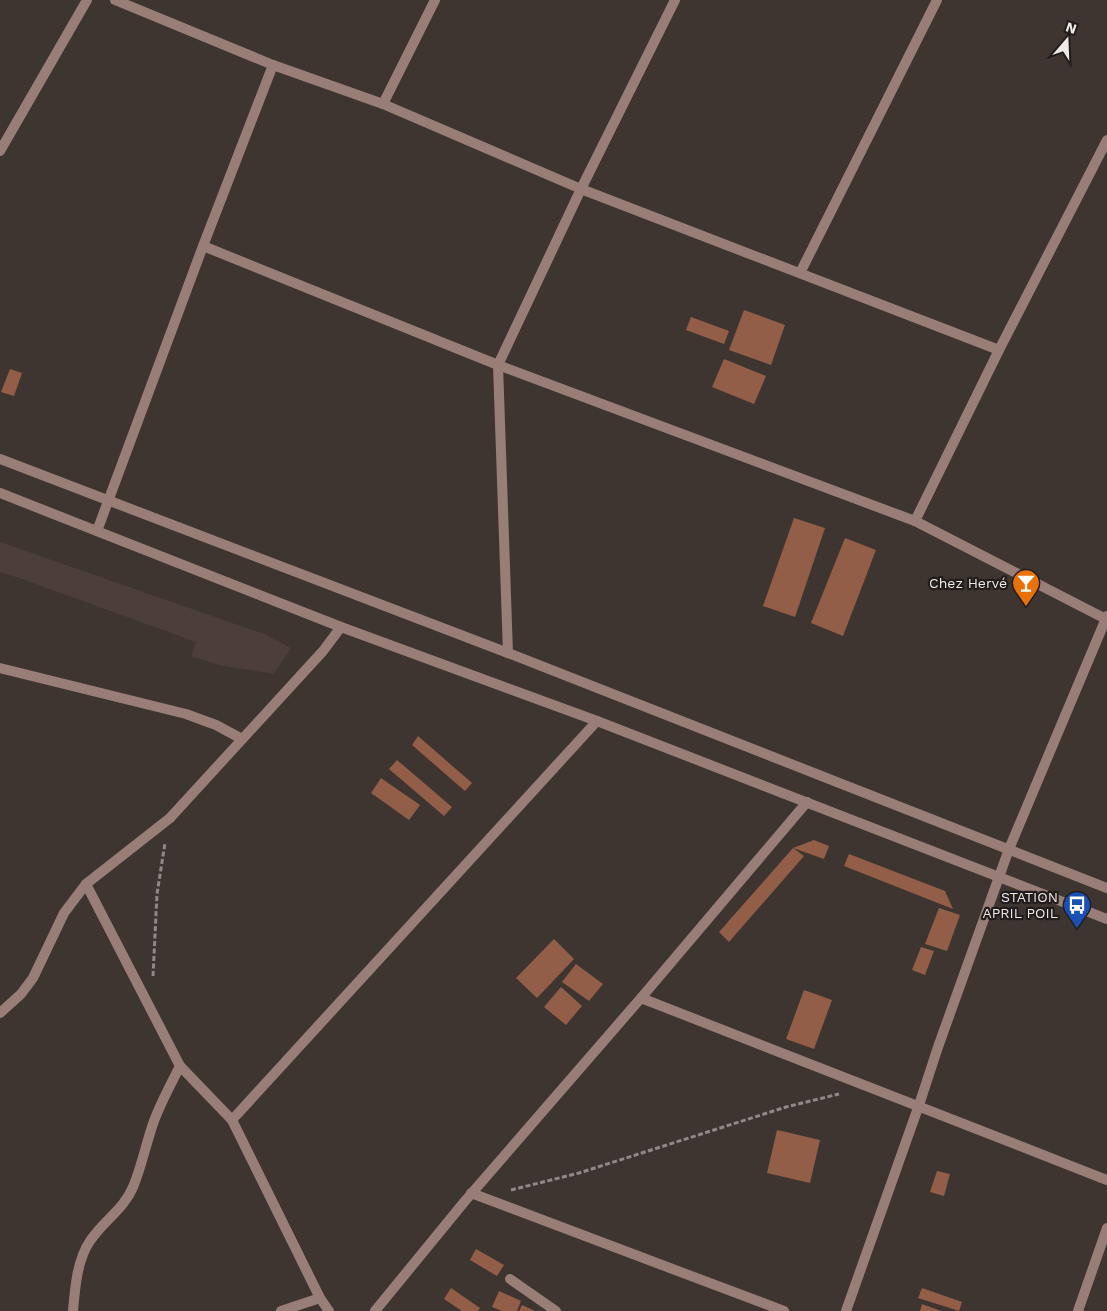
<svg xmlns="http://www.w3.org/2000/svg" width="1107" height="1311" viewBox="0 0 1107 1311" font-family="'Work Sans',sans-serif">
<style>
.built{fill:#4c3e38}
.building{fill:#935e48}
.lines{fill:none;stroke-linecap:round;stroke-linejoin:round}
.path{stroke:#918986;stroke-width:3;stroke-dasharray:5 2.5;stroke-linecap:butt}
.minor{stroke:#997e77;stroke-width:10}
.tertiary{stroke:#997e77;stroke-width:10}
.labels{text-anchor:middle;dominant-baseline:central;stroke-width:4.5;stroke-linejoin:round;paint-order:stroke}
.poi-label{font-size:14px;fill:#efe9e7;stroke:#211d1c;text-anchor:end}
</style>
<rect width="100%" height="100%" fill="#3e3531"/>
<polygon class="built" points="0,542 264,634 291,648 274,674 218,665 191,656 196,642 22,579 0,572"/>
<g class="building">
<polygon points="744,310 785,325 771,365 729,350"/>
<polygon points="691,317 729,331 724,344 686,330"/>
<polygon points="724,359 766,376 754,404 712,387"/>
<polygon points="10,369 22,373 14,396 1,392"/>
<polygon points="794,518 825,528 795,617 763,606"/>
<polygon points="845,538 876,550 843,636 811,623"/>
<polygon points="418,736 472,783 465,791 412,745"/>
<polygon points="397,760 452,807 444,816 389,769"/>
<polygon points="381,778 420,805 409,820 371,793"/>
<polygon points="814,840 829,846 824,859 793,848"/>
<polygon points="793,848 804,856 729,942 719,932"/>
<polygon points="849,854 945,891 953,909 844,866"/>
<polygon points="939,908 960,915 947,951 925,944"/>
<polygon points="554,939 574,959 537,998 516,978"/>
<polygon points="921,947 934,951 925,975 912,970"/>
<polygon points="576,964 603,984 589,1001 562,982"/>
<polygon points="561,987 582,1006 566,1025 544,1007"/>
<polygon points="804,990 832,1000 814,1049 786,1039"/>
<polygon points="777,1130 820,1140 810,1183 767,1173"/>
<polygon points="937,1171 950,1174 944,1196 930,1192"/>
<polygon points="476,1249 504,1265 497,1276 470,1260"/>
<polygon points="451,1288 480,1308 478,1311 462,1311 444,1299"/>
<polygon points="922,1288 962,1302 959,1311 918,1298"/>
<polygon points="499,1291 521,1301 517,1311 502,1311 492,1307"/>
<polygon points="922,1304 941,1311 920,1311"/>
<polygon points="522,1305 535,1311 519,1311"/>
</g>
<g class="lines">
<g class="path">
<polyline points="153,976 157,894 165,843"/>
<polyline points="511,1190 579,1173 786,1107 839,1094"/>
</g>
<g class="minor">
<polyline points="115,0 273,65 383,104 581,189 999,350"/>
<polyline points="383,104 435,0"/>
<polyline points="0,151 87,0"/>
<polyline points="203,246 498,365 915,521 1106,619"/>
<polyline points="800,273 937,0"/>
<polyline points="915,521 999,350 1107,140"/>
<polyline points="97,531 203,246 273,65"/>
<polyline points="508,653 498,365 581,189 675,0"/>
<polyline points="0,668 186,714 216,725 242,739"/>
<polyline points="86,884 180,1066 232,1120 320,1298 329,1311"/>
<path d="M641,998c155,61 311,120 466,182"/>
<polyline points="0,1013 21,994 33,978 64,913 86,884 170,818 323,651 341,627"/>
<polyline points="232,1120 597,721"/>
<polyline points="471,1193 784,1311"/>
<polyline points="510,1279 556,1311"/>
<path d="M73,1311c2,-23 4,-51 17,-70 13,-20 34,-32 43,-54 9,-21 13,-44 21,-66 7,-19 17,-37 26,-55"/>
<polyline points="281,1311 320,1298"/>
<polyline points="375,1311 465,1201 641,998 807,802"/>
<polyline points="846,1311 919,1105 938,1047 1009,849 1107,616"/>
<polyline points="1078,1311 1107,1228"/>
</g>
<g class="tertiary">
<polyline points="0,459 508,653 1107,888"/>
<polyline points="0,493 341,627 597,721 1107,919"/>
</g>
</g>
<defs>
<g id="bar-pin" transform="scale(1.4375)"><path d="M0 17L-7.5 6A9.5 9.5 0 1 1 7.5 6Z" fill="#e8710a" stroke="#211d1c"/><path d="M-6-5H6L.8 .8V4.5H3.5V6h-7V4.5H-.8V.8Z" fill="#fff"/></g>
<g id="bus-pin" transform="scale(1.4375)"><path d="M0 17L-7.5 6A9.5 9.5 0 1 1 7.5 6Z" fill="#1a4fb4" stroke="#211d1c"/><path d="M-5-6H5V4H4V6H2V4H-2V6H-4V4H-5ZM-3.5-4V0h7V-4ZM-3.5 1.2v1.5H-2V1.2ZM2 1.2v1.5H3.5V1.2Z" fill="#fff"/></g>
</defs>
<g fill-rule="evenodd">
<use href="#bar-pin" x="1026" y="583"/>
<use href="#bus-pin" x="1077" y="905"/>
</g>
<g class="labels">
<g class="poi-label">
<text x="1007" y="583">Chez Hervé</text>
<text x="1058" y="897">STATION<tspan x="1058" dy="16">APRIL POIL</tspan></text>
</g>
</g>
<g transform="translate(1067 40) rotate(19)" stroke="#211d1c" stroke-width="4" paint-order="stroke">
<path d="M0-4L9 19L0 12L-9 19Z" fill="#efe9e7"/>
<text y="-8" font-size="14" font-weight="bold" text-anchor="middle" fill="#efe9e7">N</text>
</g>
</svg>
